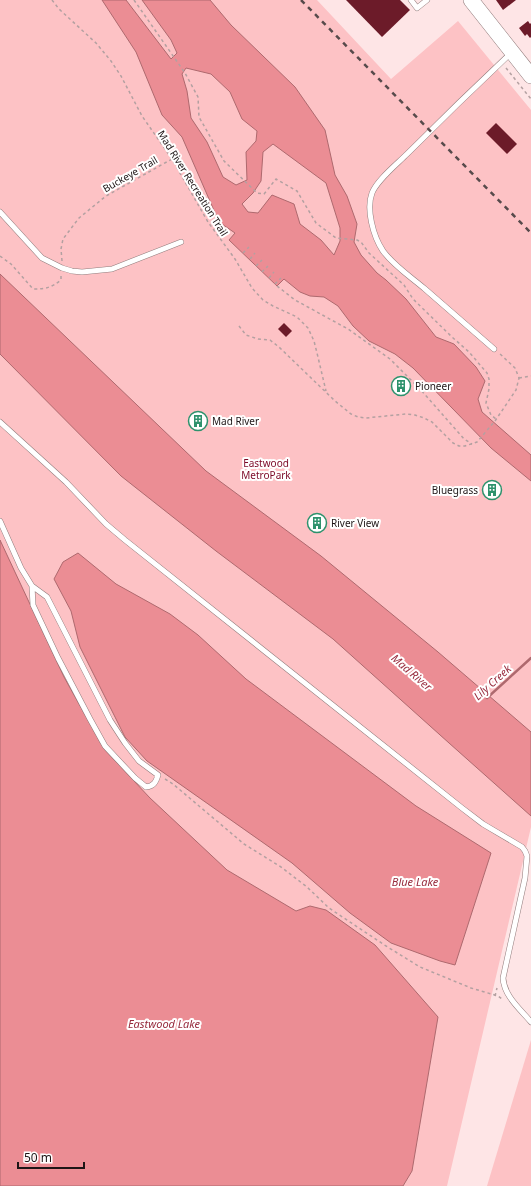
<svg xmlns="http://www.w3.org/2000/svg" width="531" height="1186" viewBox="0 0 531 1186" font-family="'Noto Sans',sans-serif">
<style>
.green{fill:#fdc2c5}
.water{fill:#eb8d94;stroke:#ae696e;fill-rule:evenodd}
.lines{fill:none;stroke-linecap:round;stroke-linejoin:round}
.stream{stroke:#ae696e;stroke-width:2.5}
.building{fill:#6c1b29}
.lane-casing{stroke:#917b7b;stroke-width:6}
.secondary-casing{stroke:#917b7b;stroke-width:16}
.path{stroke:#b3a0a1;stroke-width:1.5;stroke-dasharray:3 3;stroke-linecap:butt}
.lane{stroke:#fff;stroke-width:5}
.secondary{stroke:#fff;stroke-width:15}
.rail{stroke:#574a4b;stroke-width:2.5;stroke-dasharray:5 5;stroke-linecap:butt}
.labels{text-anchor:middle;dominant-baseline:central;stroke-width:4;stroke-linejoin:round;paint-order:stroke}
.street-label{font-size:10px;fill:#1e1516;stroke:#fff}
.poi-label{font-size:10px;fill:#1e1516;stroke:#fff;text-anchor:start}
.park-label{font-size:10px;fill:#7c0927;stroke:#fff}
.water-label{font-size:11px;font-style:italic;fill:#972a3c;stroke:#fff}
</style>
<rect width="100%" height="100%" fill="#fee5e6"/>
<g class="green">
<polygon points="0,0 317,0 391,79 458,21 531,110 531,827 447,1186 0,1186"/>
<polygon points="531,1040 531,1186 487,1186"/>
</g>
<g class="water">
<path d="M102,0h24l45,59 6,-6 -6,-13 -29,-40h68l21,25 64,62 30,43 10,45 12,21 10,28 -3,18 7,13 16,18 9,7 20,19 30,38 18,7 22,23 9,14 -7,18 4,13 49,43v26l-40,-33 -78,-80 -18,-14 -26,-13 -16,-15 -15,-20 -14,-9 -14,-1 -10,-4 -16,-13 -7,7 -48,-46 6,-7 -16,-11 -37,-85 -20,-22 -26,-63zM186,68l25,6 19,18 12,27 15,12 -1,10 -10,11 1,28 -11,5 -13,-8 -16,-35 -16,-24 -4,-27 -5,-17zM273,144l53,39 14,45v13l-6,14 -13,-15 -21,-16 -6,-20 -22,-9 -14,18 -10,-1 -6,-8 11,-11 8,-12 2,-29z"/>
<polygon points="0,274 206,471 321,556 438,652 531,732 531,816 449,743 333,639 216,551 121,476 0,354"/>
<polygon points="0,540 64,677 104,749 150,798 227,870 296,911 310,906 326,910 375,945 438,1017 412,1171 403,1186 0,1186"/>
<polygon points="78,553 116,584 170,614 198,635 246,679 416,806 491,853 455,965 440,961 391,943 350,913 292,863 147,761 125,737 80,647 71,611 54,579 63,562"/>
</g>
<g class="lines">
<polyline class="stream" points="487,698 531,658"/>
</g>
<g class="building">
<polygon points="346,0 400,0 410,10 382,37"/>
<polygon points="496,0 516,0 503,10"/>
<polygon points="528,21 530,24 531,23 531,37 530,38 527,34 525,36 519,28"/>
<polygon points="496,123 517,144 507,154 486,133"/>
<polygon points="284,323 292,331 286,337 278,329"/>
<polygon points="397,379 408,384 404,393 393,387"/>
<polygon points="196,413 206,422 200,428 190,419"/>
<polygon points="493,482 500,487 491,498 485,492"/>
<polygon points="311,517 324,520 323,528 309,525"/>
</g>
<g class="lines">
<g class="lane-casing">
<g id="lane">
<polyline points="411,0 417,8 427,0"/>
<polyline points="0,212 42,258 62,268 72,271 82,272 112,269 181,242"/>
<path d="M494,349c-23,-20 -46,-40 -69,-60 -14,-12 -31,-23 -42,-38 -10,-15 -17,-42 -11,-58 5,-13 25,-29 35,-39 34,-34 69,-68 104,-101"/>
<path d="M0,422l66,60 40,42 19,16 337,268 21,16 39,23 3,4 2,5 -2,22 -22,100c1,18 17,31 28,44"/>
<path d="M0,521l21,47 11,18 15,11 63,123 15,23 14,18 19,14c-2,7 -4,11 -12,12l-11,-9 -30,-32 -15,-27 -32,-61 -25,-53 -1,-19"/>
</g>
</g>
<g class="secondary-casing">
<polyline id="secondary" points="471,0 531,76"/>
</g>
<g class="path">
<polyline points="52,0 59,9 96,43 111,61 121,76 142,116 172,159 208,222 235,259 252,288 263,300 273,306 297,317 308,328 314,341 317,353 326,391"/>
<polyline points="134,0 185,73 198,97 199,117 224,161 257,193 264,194 276,179 297,191 316,223 336,238 357,240 361,242 369,253 404,285 413,299 452,337 469,352 487,373 489,379 489,389 486,403 491,415 496,419"/>
<polyline points="506,68 531,99"/>
<polyline points="243,253 249,247"/>
<path d="M0,256l11,8 22,25c12,0 18,-1 28,-9v-6"/>
<polyline points="250,259 255,253"/>
<polyline points="62,261 61,249 63,239 79,218 106,196 172,159"/>
<polyline points="256,266 262,260"/>
<polyline points="262,272 268,266"/>
<polyline points="269,278 274,272"/>
<polyline points="275,284 281,278"/>
<polyline points="277,286 295,300 348,329 390,359 420,389 464,439 472,444"/>
<polyline points="239,326 246,335 258,339 270,340 279,347 335,401 351,414 358,417 366,418 406,414 415,415 424,418 432,422 453,443 459,446 465,446 477,442 495,421 516,390 519,378 515,368 499,353"/>
<polyline points="519,378 531,376"/>
<polyline points="165,779 173,784 244,844 281,867 307,887 329,908 386,946 420,967 471,988 498,996 502,999"/>
<polyline points="495,996 497,988"/>
</g>
<use href="#lane" class="lane"/>
<use href="#secondary" class="secondary"/>
<polyline class="rail" points="301,0 531,233"/>
</g>
<defs>
<g id="building-ring" transform="scale(1)"><circle r="9.5" fill="#fff" stroke="#2e926d" stroke-width="1.5"/><path d="M-4-6H4V6H1V3H-1V6H-4ZM-2.5-4.3h1.7v1.8h-1.7ZM.8-4.3h1.7v1.8H.8ZM-2.5-1h1.7V.8h-1.7ZM.8-1h1.7V.8H.8Z" fill="#2e926d"/></g>
</defs>
<g fill-rule="evenodd">
<use href="#building-ring" x="401" y="386"/>
<use href="#building-ring" x="198" y="421"/>
<use href="#building-ring" x="492" y="490"/>
<use href="#building-ring" x="317" y="523"/>
</g>
<g class="labels">
<g class="street-label">
<text transform="translate(130 174) rotate(-30)">Buckeye Trail</text>
<text transform="translate(193 183) rotate(58)">Mad River Recreation Trail</text>
</g>
<g class="poi-label">
<text x="415" y="386">Pioneer</text>
<text x="212" y="421">Mad River</text>
<text x="478" y="490" text-anchor="end">Bluegrass</text>
<text x="331" y="523">River View</text>
</g>
<g class="park-label">
<text x="266" y="463">Eastwood<tspan x="266" dy="12">MetroPark</tspan></text>
</g>
<g class="water-label">
<text transform="translate(412 672) rotate(41)">Mad River</text>
<text transform="translate(492 682) rotate(-42)">Lily Creek</text>
<text x="415" y="881">Blue Lake</text>
<text x="164" y="1023">Eastwood Lake</text>
</g>
</g>
<path d="M18 1162v6h66v-6" fill="none" stroke="#1e1516" stroke-width="2"/>
<text x="24" y="1162" font-size="12" fill="#1e1516" stroke="#ffffff" stroke-width="3" paint-order="stroke">50 m</text>
</svg>
